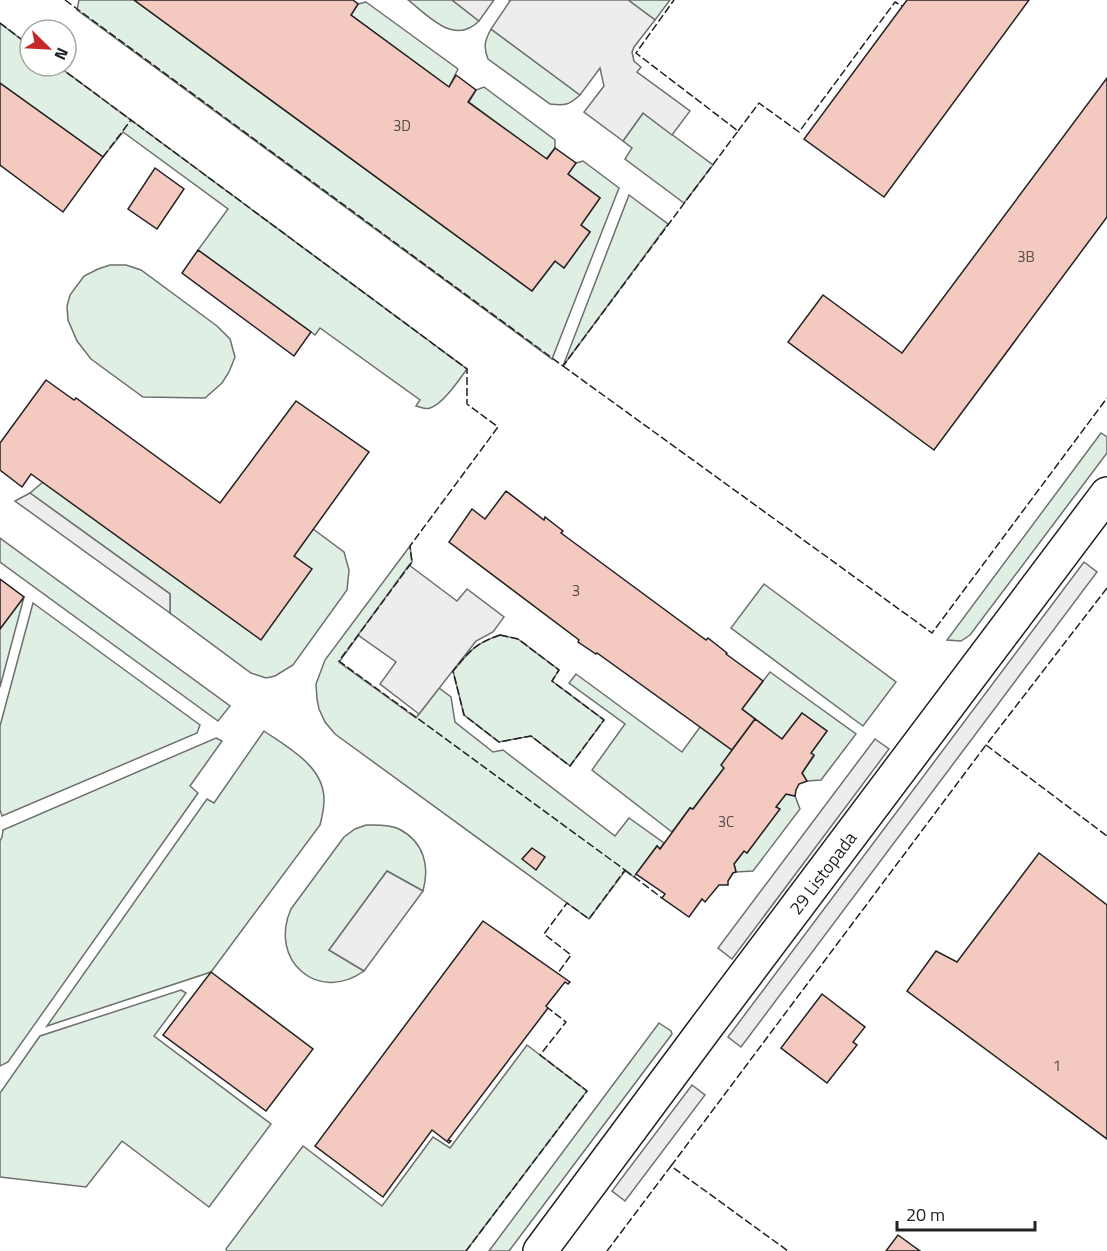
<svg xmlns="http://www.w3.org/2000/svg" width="1107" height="1251" viewBox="0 0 1107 1251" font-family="'Titillium Web',sans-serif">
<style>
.green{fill:#e0efe3;stroke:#6f6f6f;stroke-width:1.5}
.parking{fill:#ededed;stroke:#6f6f6f;stroke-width:1.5}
.building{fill:#f3c9c0;stroke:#222;stroke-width:1.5}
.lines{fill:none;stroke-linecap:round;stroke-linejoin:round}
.minor-casing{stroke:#222;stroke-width:36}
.minor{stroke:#fff;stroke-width:33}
.fence{stroke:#222;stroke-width:1.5;stroke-dasharray:8 3;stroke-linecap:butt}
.labels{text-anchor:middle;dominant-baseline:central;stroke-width:4.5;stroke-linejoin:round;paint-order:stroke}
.number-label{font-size:15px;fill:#564c4a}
.street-label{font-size:18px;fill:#222;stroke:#fff}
</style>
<rect width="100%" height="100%" fill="#fff"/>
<g class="green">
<polygon points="79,0 134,0 532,291 555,261 564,268 590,232 581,225 600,198 568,174 576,163 583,161 619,188 552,359 77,10"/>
<path d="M408,0h44l27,21c-25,25 -50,-5 -71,-21z"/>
<polygon points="628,0 670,0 655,20"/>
<polygon points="366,2 458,69 449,87 351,15 358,4"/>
<path d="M0,23l30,23v20h28l409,303c-8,11 -24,35 -37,39 -5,2 -9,-1 -14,-2l4,-6 -100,-72 -5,7 -117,-85 30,-41 -105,-77 -20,25 -103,-74z"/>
<path d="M491,29l89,66c-11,10 -15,11 -30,9l-62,-45c-5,-12 -3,-19 3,-30z"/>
<polygon points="484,87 555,140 555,148 546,159 469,102 476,90"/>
<polygon points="643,113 713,165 684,203 625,159 632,148 623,141"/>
<polygon points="629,195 668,224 563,366"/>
<polygon points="110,265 126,265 141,270 217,326 230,339 235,357 229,372 222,383 205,398 143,397 91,359 77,341 68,320 67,306 70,295 84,276 98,269"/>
<polygon points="1101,433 1107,437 1107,453 970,635 961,641 947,640"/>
<polygon points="43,482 311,569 294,556 313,529 344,552 349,570 347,590 293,665 275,676 266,678 251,673 170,613 170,594 30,493"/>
<polygon points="0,538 230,706 218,721 0,562"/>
<polygon points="410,546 412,562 339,662 416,718 439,688 451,697 455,722 493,752 503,750 615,836 629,818 664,843 660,849 657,846 634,877 625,871 589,919 335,734 325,722 319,709 317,699 316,684 325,660"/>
<polygon points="764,584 896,682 863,726 731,628"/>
<polygon points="24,597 0,687 0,629"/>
<polygon points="33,603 200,725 197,733 2,816 0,810 0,726"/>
<path d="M500,635l18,4 41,31 -7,11 52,39 -34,46 -39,-30 -32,6 -35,-27 -11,-44c17,-20 21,-27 47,-36z"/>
<polygon points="770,672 856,734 821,780 807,781 802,773 814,756 811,753 827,731 802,713 782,739 742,709"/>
<polygon points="576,674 682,752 700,727 732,750 722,765 724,768 693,809 690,808 672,832 592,770 625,724 569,683"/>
<path d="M264,731c25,17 61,36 60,70 0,8 -2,16 -4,24l-109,147 -164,54 160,-227 7,4z"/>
<polygon points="216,738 222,741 190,786 198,793 8,1062 0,1066 0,841 2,837 3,830"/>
<polygon points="786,794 795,796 800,809 753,871 736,872 734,864 744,851 747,853 779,809 776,807"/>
<path d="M366,825c10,0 23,-1 33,4 25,13 31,37 24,62l-36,-20 -58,79 35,21c-46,33 -96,-11 -73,-62l53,-72 11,-8z"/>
<polygon points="181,990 186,993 154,1036 271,1124 209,1207 122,1141 86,1187 0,1177 0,1093 40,1036"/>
<polygon points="659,1023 671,1031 672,1034 509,1251 489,1251"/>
<polygon points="527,1045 587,1091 466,1251 227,1251 226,1249 303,1146 382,1206 433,1137 450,1148"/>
</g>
<g class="parking">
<polygon points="452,0 494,0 479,21"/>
<polygon points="509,0 628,0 655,20 634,47 632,52 634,61 641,67 637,72 690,111 672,135 643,113 623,141 584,112 604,86 600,68 580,95 491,29 510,1"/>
<polygon points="30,493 170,594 170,613 15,501"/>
<polygon points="1084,562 1097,572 741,1047 728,1037"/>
<polygon points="409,565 457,601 467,589 504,617 493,632 476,641 419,714 380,684 396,662 358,635"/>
<polygon points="875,739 889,749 732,959 718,948"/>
<polygon points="387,871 423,891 364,971 329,950"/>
<polygon points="692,1085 705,1095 625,1201 612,1191"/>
</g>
<g class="building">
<polygon points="134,0 353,0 358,4 351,15 449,87 456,75 476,90 468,102 547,159 555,148 576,163 568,174 600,198 581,225 590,232 564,268 555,261 532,291"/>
<polygon points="907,0 1029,0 884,197 804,139"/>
<polygon points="1107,78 1107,217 934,450 788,342 823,295 902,353"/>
<polygon points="0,83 103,157 63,212 0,165"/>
<polygon points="155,168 184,189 157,229 128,209"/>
<polygon points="198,250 311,332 294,356 182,273"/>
<polygon points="46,380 74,400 76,398 220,503 296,401 369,452 294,556 312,569 261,640 31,474 22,487 0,470 0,443"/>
<polygon points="506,491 544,520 545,517 563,531 561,533 706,640 708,638 727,653 726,654 763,681 742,709 755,719 732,750 597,653 596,654 578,642 579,640 449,542 472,509 485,519"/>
<polygon points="0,579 24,597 0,629"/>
<polygon points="802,713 827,731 811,753 814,755 802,773 807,781 799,784 796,790 795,796 786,794 776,807 780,809 747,853 744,851 734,864 736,872 733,873 728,881 728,885 719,885 705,902 702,899 689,917 662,898 665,894 636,874 657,846 660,849 690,808 693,809 724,768 721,765 755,719 782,739"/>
<polygon points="532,848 545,857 536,870 522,859"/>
<polygon points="1039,853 1107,905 1107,1139 907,991 936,951 957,962"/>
<polygon points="483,921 570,982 568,984 565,982 546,1006 548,1008 448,1140 451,1141 449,1143 432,1130 383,1197 315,1146"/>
<polygon points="211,972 313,1049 266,1111 163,1035"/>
<polygon points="822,994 865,1027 853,1042 857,1045 827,1083 781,1048"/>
<polygon points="898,1235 920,1251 886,1251"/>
</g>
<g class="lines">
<g class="minor-casing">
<g id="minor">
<path id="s1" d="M540,1251l164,-221 403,-536"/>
</g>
</g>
<use href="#minor" class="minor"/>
<g class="fence">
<polyline points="65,0 563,366 738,131 636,53 674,0"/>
<polyline points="0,23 30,46"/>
<polyline points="58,66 467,369 467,404 498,427 410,546 412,562 339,661 625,870 589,919 567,903 544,934 571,955 558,973"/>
<polyline points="738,131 759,103 799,132 895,2 902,6"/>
<polyline points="103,157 131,120"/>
<polyline points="563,366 932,633 1107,398"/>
<polyline points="1107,588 986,745 1107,836"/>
<path d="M500,635l18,4 41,31 -7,11 52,39 -34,46 -39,-30 -32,6 -35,-27 -11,-44c17,-20 21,-27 47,-36z"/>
<polyline points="625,870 662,898"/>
<polyline points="671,1166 986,745"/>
<polyline points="466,1251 587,1091 540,1055 566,1022 548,1008"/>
<polyline points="607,1251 671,1166 788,1251"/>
</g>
</g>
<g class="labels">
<g class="number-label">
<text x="402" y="125">3D</text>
<text x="1026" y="256">3B</text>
<text x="576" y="590">3</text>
<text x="726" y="821">3C</text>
<text x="1057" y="1065">1</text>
</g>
<g class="street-label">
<text stroke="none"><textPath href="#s1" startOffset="472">29 Listopada</textPath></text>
</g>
</g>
<g transform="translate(48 48) rotate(114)"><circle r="28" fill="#ffffff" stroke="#a7a7a7" stroke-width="1.5"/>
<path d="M0-4.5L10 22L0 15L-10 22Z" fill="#c62828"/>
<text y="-9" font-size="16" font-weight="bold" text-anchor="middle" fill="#222222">N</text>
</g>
<path d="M897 1221v9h138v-9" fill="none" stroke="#222222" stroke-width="3"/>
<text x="906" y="1221" font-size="18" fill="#222222" stroke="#ffffff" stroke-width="4.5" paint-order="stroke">20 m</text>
</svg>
